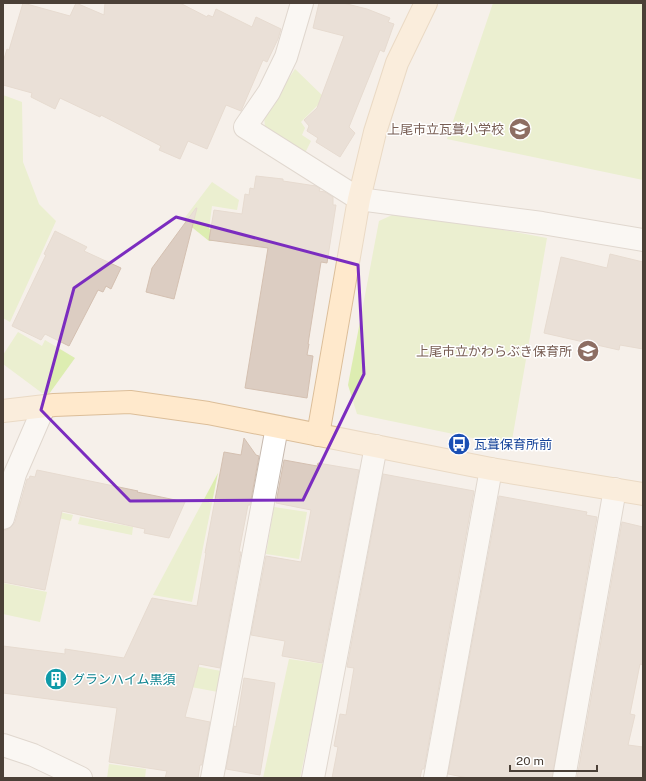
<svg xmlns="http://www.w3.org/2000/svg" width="646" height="781" viewBox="0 0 646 781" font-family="'Public Sans','Noto Sans JP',sans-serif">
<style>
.green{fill:#ddedb1}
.building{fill:#dccdc2;stroke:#d4c0b1}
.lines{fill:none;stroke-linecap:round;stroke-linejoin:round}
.street-casing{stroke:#c6b9af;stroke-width:24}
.secondary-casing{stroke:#dcbe99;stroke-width:24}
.street{stroke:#fff;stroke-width:22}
.secondary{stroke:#ffe9cc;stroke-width:22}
.marked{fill:none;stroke:#7b2cbf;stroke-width:3;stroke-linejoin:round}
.labels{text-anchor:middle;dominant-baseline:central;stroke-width:3;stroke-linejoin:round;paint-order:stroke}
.education-label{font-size:13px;fill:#785e54;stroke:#fff;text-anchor:end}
.transit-label{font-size:13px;fill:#164399;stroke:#fff;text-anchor:start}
.culture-label{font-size:13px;fill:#0d838f;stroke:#fff;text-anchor:start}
</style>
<rect width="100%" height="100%" fill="#f6f0ea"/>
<g class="green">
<polygon points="493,3 643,3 643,180 447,139"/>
<polygon points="295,69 325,98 301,122 305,128 302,135 311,141 305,153 265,128 264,116"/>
<polygon points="3,95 22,102 23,162 39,204 56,221 10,322 3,318"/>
<polygon points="212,182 239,200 237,210 212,206 209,229 220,231 217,241 209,241 183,220"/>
<polygon points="401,211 547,238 511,446 357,414 348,385 379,221"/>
<polygon points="18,332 42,346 45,340 75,358 49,394 42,393 3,364 3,355"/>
<polygon points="218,473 192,602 153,595"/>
<polygon points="18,503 73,515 71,521 17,508"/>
<polygon points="274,507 307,512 299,559 266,554"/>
<polygon points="80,517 133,527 132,535 78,524"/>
<polygon points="3,583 47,592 40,622 3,614"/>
<polygon points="289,659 324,664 300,778 263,778"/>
<polygon points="184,664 221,671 218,692 191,687"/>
<polygon points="109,764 146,769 145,778 107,778"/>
</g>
<g class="building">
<polygon points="23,3 70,16 76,3 104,15 105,3 180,3 207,17 208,15 213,17 216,9 252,27 256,17 281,29 278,39 267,62 263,60 241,111 226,105 207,149 188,141 180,159 159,150 161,146 101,115 100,117 60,98 55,109 31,97 32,93 3,85 3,62 7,49 9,50"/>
<polygon points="319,3 343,3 367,9 390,18 388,22 394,24 384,52 380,50 349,127 355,133 340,157 316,142 318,138 307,131 309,126 304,120 317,108 344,36 313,28"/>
<polygon points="256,176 283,179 283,181 316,186 320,189 319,191 325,192 333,197 333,205 336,205 327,263 321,262 308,344 309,344 307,355 313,356 307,398 245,388 268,248 209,240 214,210 242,214 245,194 249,195 250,188 254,189"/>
<polygon points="196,208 197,208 174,299 146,292 152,268"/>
<polygon points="55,231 87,247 84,251 121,268 111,289 106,286 103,292 98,290 69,346 45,334 41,340 12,326 46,255 44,254"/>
<polygon points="610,254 643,262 643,349 620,345 619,350 544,333 561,257 607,268"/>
<polygon points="244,438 256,455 259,456 250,505 248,505 239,552 241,552 220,668 199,664 185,717 210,722 202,765 200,765 198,778 165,778 167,771 109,762 117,708 3,693 3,646 65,654 65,649 124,658 152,598 197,606 206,553 205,553 224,452 241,455"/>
<polygon points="284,460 317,466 318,463 359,470 322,663 282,656 285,641 251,635 266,556 301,562 311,510 276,503"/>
<polygon points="37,470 138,491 137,492 185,502 169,538 144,533 145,529 62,511 45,590 3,582 3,530 7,530 11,527 15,522 27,479 29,479 30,476 35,477"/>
<polygon points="383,474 474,491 424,769 422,769 420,778 332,778 338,747 334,746 340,714 346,715 354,668 347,667"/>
<polygon points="499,496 587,512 586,515 597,517 552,778 468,778 448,774"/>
<polygon points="622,522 643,527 643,665 640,664 630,714 635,715 628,745 643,747 643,778 577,778"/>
<polygon points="244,678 275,683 260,775 226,769 234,726 236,727"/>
</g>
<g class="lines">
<g class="street-casing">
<g id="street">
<polyline points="302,3 286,57 269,92 245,127 359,199 542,223 643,240"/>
<polyline points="3,518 15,474 44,407"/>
<polyline points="3,745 33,755 81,778"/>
<polyline points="212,778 277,427"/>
<polyline points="313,778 376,446"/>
<polyline points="435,778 491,469"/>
<polyline points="564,778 615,489"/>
</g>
</g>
<g class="secondary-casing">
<g id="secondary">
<polyline points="3,411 54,405 130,402 208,413 491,469 643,494"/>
<polyline points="318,435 359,199 375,132 397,63 426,3"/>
</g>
</g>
<use href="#street" class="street"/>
<use href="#secondary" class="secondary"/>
</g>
<path d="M0 0H646V781H0ZM176,217l182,48 6,109 -61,126 -173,1 -89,-91 33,-122z" fill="#f6f0ea" fill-opacity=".55" fill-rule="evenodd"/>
<path class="marked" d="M176,217l182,48 6,109 -61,126 -173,1 -89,-91 33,-122z"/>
<defs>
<g id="school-disc" transform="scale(1.15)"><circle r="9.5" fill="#8d6e63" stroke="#fff"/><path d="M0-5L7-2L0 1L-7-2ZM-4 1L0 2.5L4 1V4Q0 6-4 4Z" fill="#fff"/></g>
<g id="bus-disc" transform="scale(1.15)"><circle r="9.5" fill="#1a4fb4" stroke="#fff"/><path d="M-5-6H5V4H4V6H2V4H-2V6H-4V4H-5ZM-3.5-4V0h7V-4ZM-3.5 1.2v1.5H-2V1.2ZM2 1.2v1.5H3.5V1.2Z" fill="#fff"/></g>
<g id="building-disc" transform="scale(1.15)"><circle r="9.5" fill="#0f9aa8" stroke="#fff"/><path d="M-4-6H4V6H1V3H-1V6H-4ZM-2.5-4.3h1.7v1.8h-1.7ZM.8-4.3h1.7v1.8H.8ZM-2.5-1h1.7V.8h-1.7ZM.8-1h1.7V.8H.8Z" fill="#fff"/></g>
</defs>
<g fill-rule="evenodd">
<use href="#school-disc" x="520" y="129"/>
<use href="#school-disc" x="588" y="351"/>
<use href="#bus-disc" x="459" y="444"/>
<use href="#building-disc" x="56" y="679"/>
</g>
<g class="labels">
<g class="education-label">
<text x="504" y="129">上尾市立瓦葺小学校</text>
<text x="572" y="351">上尾市立かわらぶき保育所</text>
</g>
<g class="transit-label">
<text x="474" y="444">瓦葺保育所前</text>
</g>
<g class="culture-label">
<text x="72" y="679">グランハイム黒須</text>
</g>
</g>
<rect width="646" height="781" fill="none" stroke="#4b4037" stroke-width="8"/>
<path d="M510 765v6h87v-6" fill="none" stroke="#4b4037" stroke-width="2"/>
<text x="516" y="765" font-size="12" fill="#4b4037" stroke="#ffffff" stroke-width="3" paint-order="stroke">20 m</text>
</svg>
